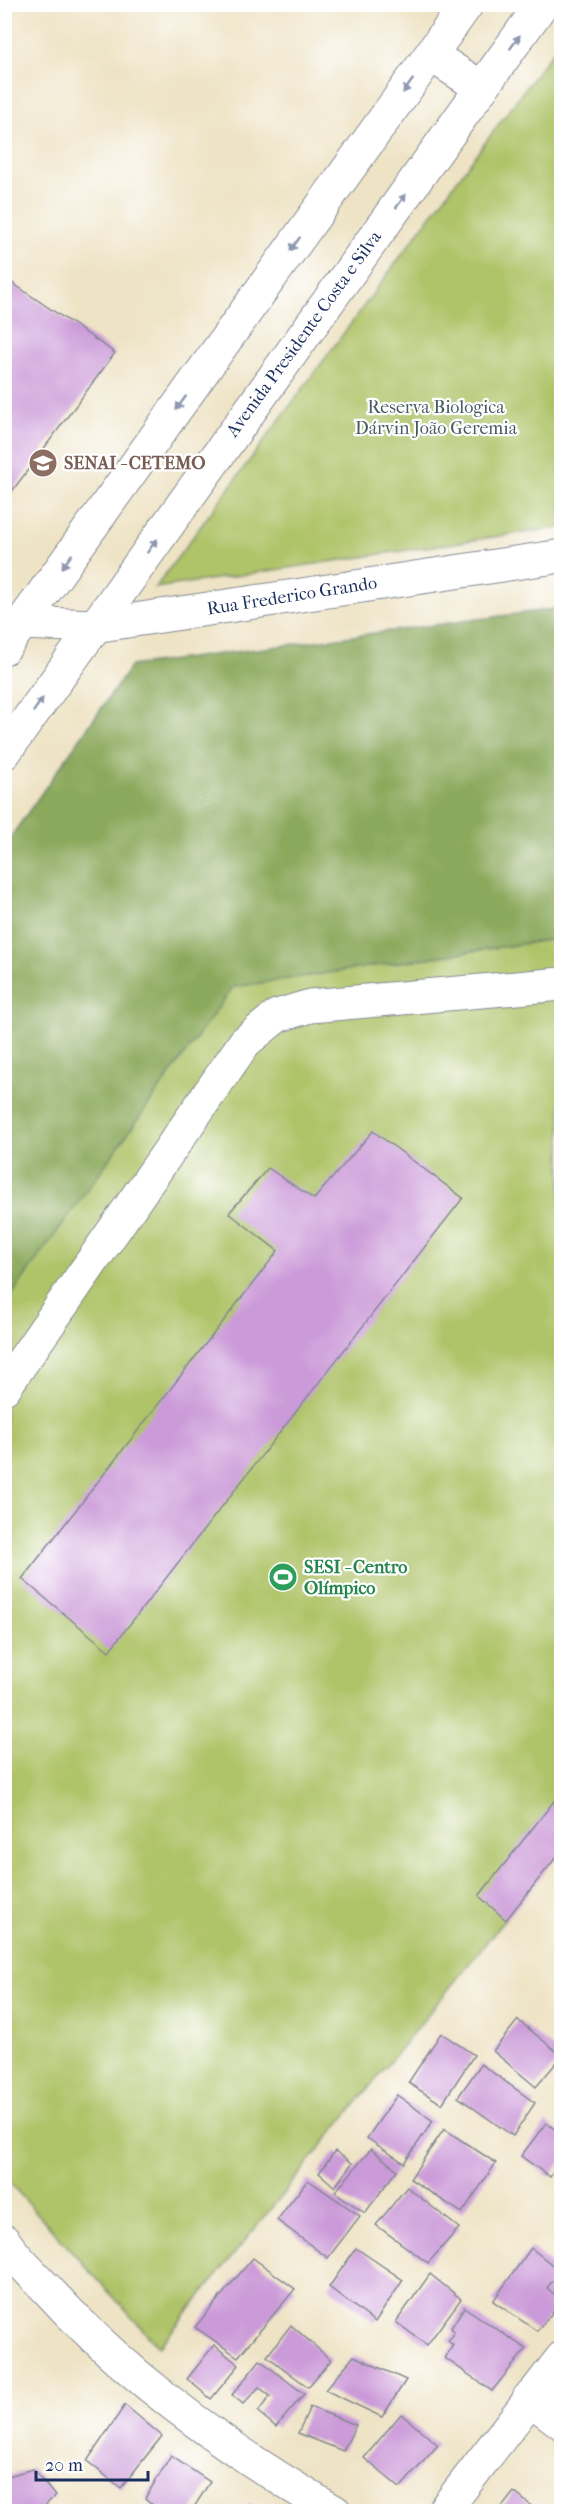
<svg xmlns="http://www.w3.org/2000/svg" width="566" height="2516" viewBox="0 0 566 2516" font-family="'IM FELL French Canon',serif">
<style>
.green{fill:#afc367;stroke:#657962;stroke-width:1.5}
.forest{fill:#8ba95c;stroke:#536c5d;stroke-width:1.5}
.building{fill:#cb9ad8}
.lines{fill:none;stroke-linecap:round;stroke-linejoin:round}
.minor-casing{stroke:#848992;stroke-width:35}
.minor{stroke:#fff;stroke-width:33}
.oneway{fill:#8d97ae}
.labels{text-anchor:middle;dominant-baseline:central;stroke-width:4.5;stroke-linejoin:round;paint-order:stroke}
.street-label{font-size:18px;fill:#1b2f5e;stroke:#fff}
.park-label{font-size:18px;fill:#475b61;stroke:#fff}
.education-label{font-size:18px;font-weight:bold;fill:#785e54;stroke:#fff;text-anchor:start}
.leisure-label{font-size:18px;font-weight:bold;fill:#27864d;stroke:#fff;text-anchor:start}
</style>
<rect width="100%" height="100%" fill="#fff"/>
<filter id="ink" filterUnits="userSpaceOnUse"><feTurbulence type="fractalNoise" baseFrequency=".0167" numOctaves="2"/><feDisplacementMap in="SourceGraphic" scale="12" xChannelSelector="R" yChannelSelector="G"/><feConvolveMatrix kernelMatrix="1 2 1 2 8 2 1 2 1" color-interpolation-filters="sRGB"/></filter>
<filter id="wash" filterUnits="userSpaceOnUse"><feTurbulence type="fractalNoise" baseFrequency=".008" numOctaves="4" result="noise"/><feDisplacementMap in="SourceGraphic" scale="24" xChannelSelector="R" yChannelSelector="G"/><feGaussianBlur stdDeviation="1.35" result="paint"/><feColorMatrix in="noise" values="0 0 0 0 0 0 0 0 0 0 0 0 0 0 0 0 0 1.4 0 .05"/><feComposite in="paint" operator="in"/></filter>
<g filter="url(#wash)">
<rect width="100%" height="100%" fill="#eee3c5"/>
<g class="green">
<polygon points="561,40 561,527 155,588"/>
<polygon points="561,938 561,1850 159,2347 5,2178 5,1304 233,987"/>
</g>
<polygon class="forest" points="561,608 561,938 233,987 5,1304 5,845 131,666"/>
<g id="blocks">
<g class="building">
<polygon points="8,280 115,353 4,502 4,284"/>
<polygon points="373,1131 463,1198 109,1651 22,1579 278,1251 229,1213 268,1168 314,1199"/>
<polygon points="562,1791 562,1850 506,1920 479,1896"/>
<polygon points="518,2020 562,2056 536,2087 493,2051"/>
<polygon points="441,2033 474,2055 442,2104 408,2083"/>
<polygon points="481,2064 535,2103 513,2136 458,2097"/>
<polygon points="397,2095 433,2121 404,2163 367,2138"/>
<polygon points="546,2123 562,2134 562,2160 550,2177 521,2156"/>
<polygon points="444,2129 496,2163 462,2213 410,2179"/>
<polygon points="371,2149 397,2170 365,2213 335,2192"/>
<polygon points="335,2151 352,2163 335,2187 319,2173"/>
<polygon points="308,2180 360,2216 328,2258 277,2220"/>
<polygon points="407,2187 459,2228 428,2263 376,2225"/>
<polygon points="356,2248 403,2280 375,2322 329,2287"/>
<polygon points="531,2248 560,2271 547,2288 562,2301 537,2331 493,2301"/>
<polygon points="253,2258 295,2289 238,2357 195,2327"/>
<polygon points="430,2274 461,2299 427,2345 396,2322"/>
<polygon points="464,2307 526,2349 492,2391 445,2358 453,2345 448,2341 454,2332 451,2328"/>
<polygon points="291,2325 331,2360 308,2387 267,2356"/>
<polygon points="214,2345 239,2365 211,2399 187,2379"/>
<polygon points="354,2356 406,2380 382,2417 325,2390"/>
<polygon points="260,2360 304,2394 276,2427 258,2412 270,2396 259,2387 243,2404 232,2395"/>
<polygon points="125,2405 162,2436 121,2488 87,2461"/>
<polygon points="310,2407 356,2425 343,2451 298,2433"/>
<polygon points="401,2414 438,2445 400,2488 364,2458"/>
<polygon points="171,2456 210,2482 191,2512 161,2512 145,2498"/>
<polygon points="33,2469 55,2496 38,2512 4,2512 4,2477"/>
<polygon points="514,2492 539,2512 498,2512"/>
<polygon points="250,2504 266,2512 244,2512"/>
</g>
</g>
</g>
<g filter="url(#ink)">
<use href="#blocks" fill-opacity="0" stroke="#848992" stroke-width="1.5"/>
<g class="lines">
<g class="minor-casing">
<g id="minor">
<polyline points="431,55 482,88"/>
<polyline points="22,623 94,626 562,556"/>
<polyline points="4,648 467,4"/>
<polyline points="4,753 542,4"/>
<polyline points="4,1388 245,1042 277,1016 310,1006 562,984"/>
<path d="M4,2241c12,18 28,33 43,48 81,90 183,162 288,223"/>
<polyline points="529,2398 562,2423"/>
<polyline points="443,2512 562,2358"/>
</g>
</g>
<use href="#minor" class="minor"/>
</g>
<defs><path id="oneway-solid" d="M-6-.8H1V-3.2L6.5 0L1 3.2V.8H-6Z" transform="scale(1.5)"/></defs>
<g class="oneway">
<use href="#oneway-solid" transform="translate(515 42) rotate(-54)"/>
<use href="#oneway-solid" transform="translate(408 86) rotate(126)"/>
<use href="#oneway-solid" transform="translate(401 201) rotate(-54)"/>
<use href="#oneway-solid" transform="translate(295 244) rotate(126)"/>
<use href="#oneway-solid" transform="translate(181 403) rotate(126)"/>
<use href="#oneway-solid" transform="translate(152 546) rotate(-54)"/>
<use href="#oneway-solid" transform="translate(67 561) rotate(126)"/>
<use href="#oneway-solid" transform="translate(38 705) rotate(-55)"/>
</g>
</g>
<defs>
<g id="university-disc" transform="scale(1.5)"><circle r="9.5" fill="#8d6e63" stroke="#fff"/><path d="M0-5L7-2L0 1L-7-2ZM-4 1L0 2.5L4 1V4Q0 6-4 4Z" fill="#fff"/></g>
<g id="stadium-disc" transform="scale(1.5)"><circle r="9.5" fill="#2e9e5b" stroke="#fff"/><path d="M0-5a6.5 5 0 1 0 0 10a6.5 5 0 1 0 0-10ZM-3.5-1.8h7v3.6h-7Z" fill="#fff"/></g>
</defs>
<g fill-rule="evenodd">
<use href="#university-disc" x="43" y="463"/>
<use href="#stadium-disc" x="283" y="1577"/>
</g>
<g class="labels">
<g class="street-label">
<text transform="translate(304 334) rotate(-54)">Avenida Presidente Costa e Silva</text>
<text transform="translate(292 596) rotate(-9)">Rua Frederico Grando</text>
</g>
<g class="park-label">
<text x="436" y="407">Reserva Biologica<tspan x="436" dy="21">Dárvin João Geremia</tspan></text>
</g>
<g class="education-label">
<text x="64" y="463">SENAI - CETEMO</text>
</g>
<g class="leisure-label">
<text x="304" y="1567">SESI - Centro<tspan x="304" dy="21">Olímpico</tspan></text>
</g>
</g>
<rect width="566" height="2516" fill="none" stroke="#fff" stroke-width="24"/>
<path d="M36 2471v9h112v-9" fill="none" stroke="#1b2f5e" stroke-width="3"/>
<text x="45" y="2471" font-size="18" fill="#1b2f5e" stroke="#ffffff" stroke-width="4.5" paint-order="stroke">20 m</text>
</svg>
